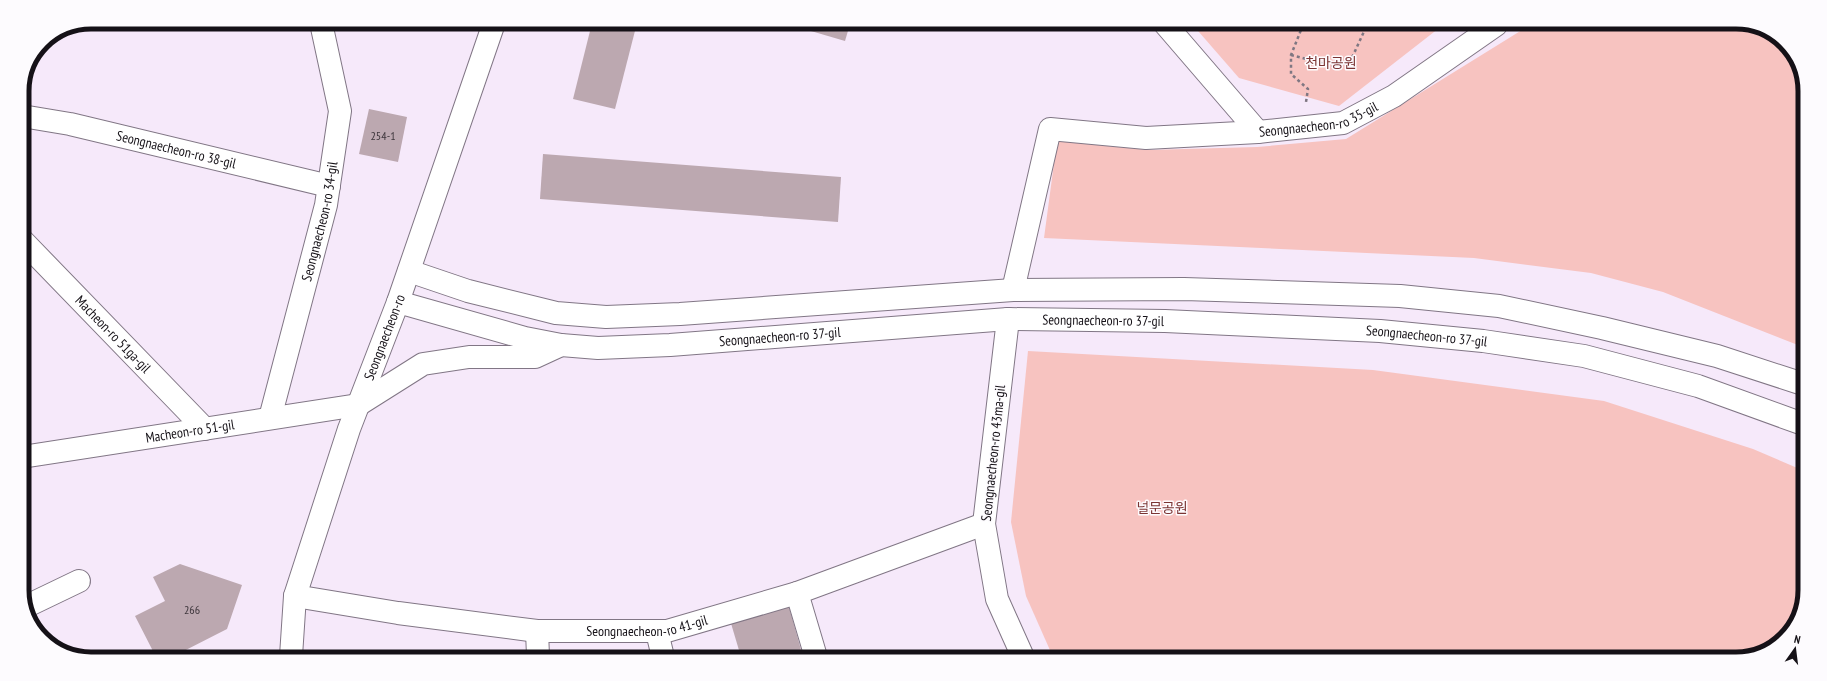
<svg xmlns="http://www.w3.org/2000/svg" width="1827" height="681" viewBox="0 0 1827 681" font-family="'PT Sans Narrow','Noto Sans KR',sans-serif">
<style>
.green{fill:#f7c3c0}
.building{fill:#bca8b0}
.lines{fill:none;stroke-linecap:round;stroke-linejoin:round}
.street-casing{stroke:#817685;stroke-width:24}
.secondary-casing{stroke:#817685;stroke-width:24}
.path{stroke:#7f7782;stroke-width:2.5;stroke-dasharray:3 3;stroke-linecap:butt}
.street{stroke:#fff;stroke-width:22}
.secondary{stroke:#fff;stroke-width:22}
.labels{text-anchor:middle;dominant-baseline:central;stroke-width:3;stroke-linejoin:round;paint-order:stroke}
.number-label{font-size:12px;fill:#3f373d}
.park-label{font-size:14px;fill:#7b3433;stroke:#fdfbfe}
.street-label{font-size:14px;fill:#151117;stroke:#fdfbfe}
.rim{fill:none;stroke:#151117;stroke-width:5}
</style>
<rect width="100%" height="100%" fill="#f6e9fa"/>
<g class="green">
<polygon points="1192,24 1443,25 1339,106 1239,78"/>
<polygon points="1530,25 1758,26 1791,51 1805,87 1803,347 1663,292 1591,273 1474,258 1044,238 1057,141 1148,150 1257,147 1346,139"/>
<polygon points="1028,351 1373,370 1604,401 1753,449 1802,470 1801,612 1774,647 1736,659 1053,657 1026,596 1011,522"/>
</g>
<g class="building">
<polygon points="592,23 637,23 615,109 573,99"/>
<polygon points="787,24 850,24 845,41"/>
<polygon points="369,109 407,117 398,162 359,154"/>
<polygon points="543,154 841,177 838,222 540,199"/>
<polygon points="180,564 242,585 227,629 176,655 155,655 135,616 165,601 153,577"/>
<polygon points="788,603 803,657 741,657 730,620"/>
</g>
<g class="lines">
<g class="street-casing">
<g id="street">
<polyline points="1165,24 1258,132"/>
<path id="s1" d="M22,116l48,8 259,62"/>
<path id="s2" d="M22,240l183,189"/>
<path id="s3" d="M1013,290l37,-161 96,9 112,-6 85,-9 51,-27 102,-71"/>
<polyline points="1008,319 984,524 997,599 1023,657"/>
<path id="s4" d="M270,418l56,-213 14,-94 -19,-88"/>
<path id="s5" d="M22,457l336,-52"/>
<polyline points="797,593 816,657"/>
<path id="s6" d="M295,596l103,17 139,18h130l130,-38 187,-69"/>
<polyline points="27,606 79,581"/>
<polyline points="537,631 538,656"/>
<polyline points="657,632 663,657"/>
</g>
</g>
<g class="secondary-casing">
<g id="secondary">
<polyline points="409,271 468,291 556,313 606,317 680,314 1013,290 1184,289 1400,296 1499,306 1602,328 1717,356 1803,384"/>
<path id="s7" d="M398,302l127,36 36,7 37,3 72,-3 338,-26 157,2 215,10 103,10 101,15 114,30 105,38"/>
<polyline points="358,405 423,364 469,357 535,357 561,345"/>
<path id="s8" d="M291,656l4,-60 54,-167 49,-127 96,-279"/>
</g>
</g>
<g class="path">
<polyline points="1303,25 1291,55 1291,74 1308,89 1306,102"/>
<polyline points="1291,55 1333,66 1350,62 1367,25"/>
</g>
<use href="#street" class="street"/>
<use href="#secondary" class="secondary"/>
</g>
<g class="labels">
<g class="number-label">
<text x="383" y="135">254-1</text>
<text x="192" y="609">266</text>
</g>
<g class="park-label">
<text x="1331" y="63">천마공원</text>
<text x="1162" y="508">널문공원</text>
</g>
<g class="street-label">
<text stroke="none"><textPath href="#s3" startOffset="436">Seongnaecheon-ro 35-gil</textPath></text>
<text stroke="none"><textPath href="#s1" startOffset="158">Seongnaecheon-ro 38-gil</textPath></text>
<text stroke="none"><textPath href="#s4" startOffset="203">Seongnaecheon-ro 34-gil</textPath></text>
<text stroke="none"><textPath href="#s7" startOffset="712">Seongnaecheon-ro 37-gil</textPath></text>
<text stroke="none"><textPath href="#s2" startOffset="131">Macheon-ro 51ga-gil</textPath></text>
<text stroke="none"><textPath href="#s7" startOffset="388">Seongnaecheon-ro 37-gil</textPath></text>
<text stroke="none"><textPath href="#s7" startOffset="1036">Seongnaecheon-ro 37-gil</textPath></text>
<text stroke="none"><textPath href="#s8" startOffset="334">Seongnaecheon-ro</textPath></text>
<text stroke="none"><textPath href="#s5" startOffset="170">Macheon-ro 51-gil</textPath></text>
<text transform="translate(993 453) rotate(-84)">Seongnaecheon-ro 43ma-gil</text>
<text stroke="none"><textPath href="#s6" startOffset="355">Seongnaecheon-ro 41-gil</textPath></text>
</g>
</g>
<path d="M0 0H1827V681H0ZM91 29H1736A62 62 0 0 1 1798 91V590A62 62 0 0 1 1736 652H91A62 62 0 0 1 29 590V91A62 62 0 0 1 91 29Z" fill="#fdfbfe" fill-rule="evenodd"/>
<path class="rim" d="M91 29H1736A62 62 0 0 1 1798 91V590A62 62 0 0 1 1736 652H91A62 62 0 0 1 29 590V91A62 62 0 0 1 91 29Z"/>
<g transform="translate(1795 649) rotate(14)" stroke="#fdfbfe" stroke-width="3" paint-order="stroke">
<path d="M0-3L7 15L0 10L-7 15Z" fill="#151117"/>
<text y="-6" font-size="11" font-weight="bold" text-anchor="middle" fill="#151117">N</text>
</g>
</svg>
